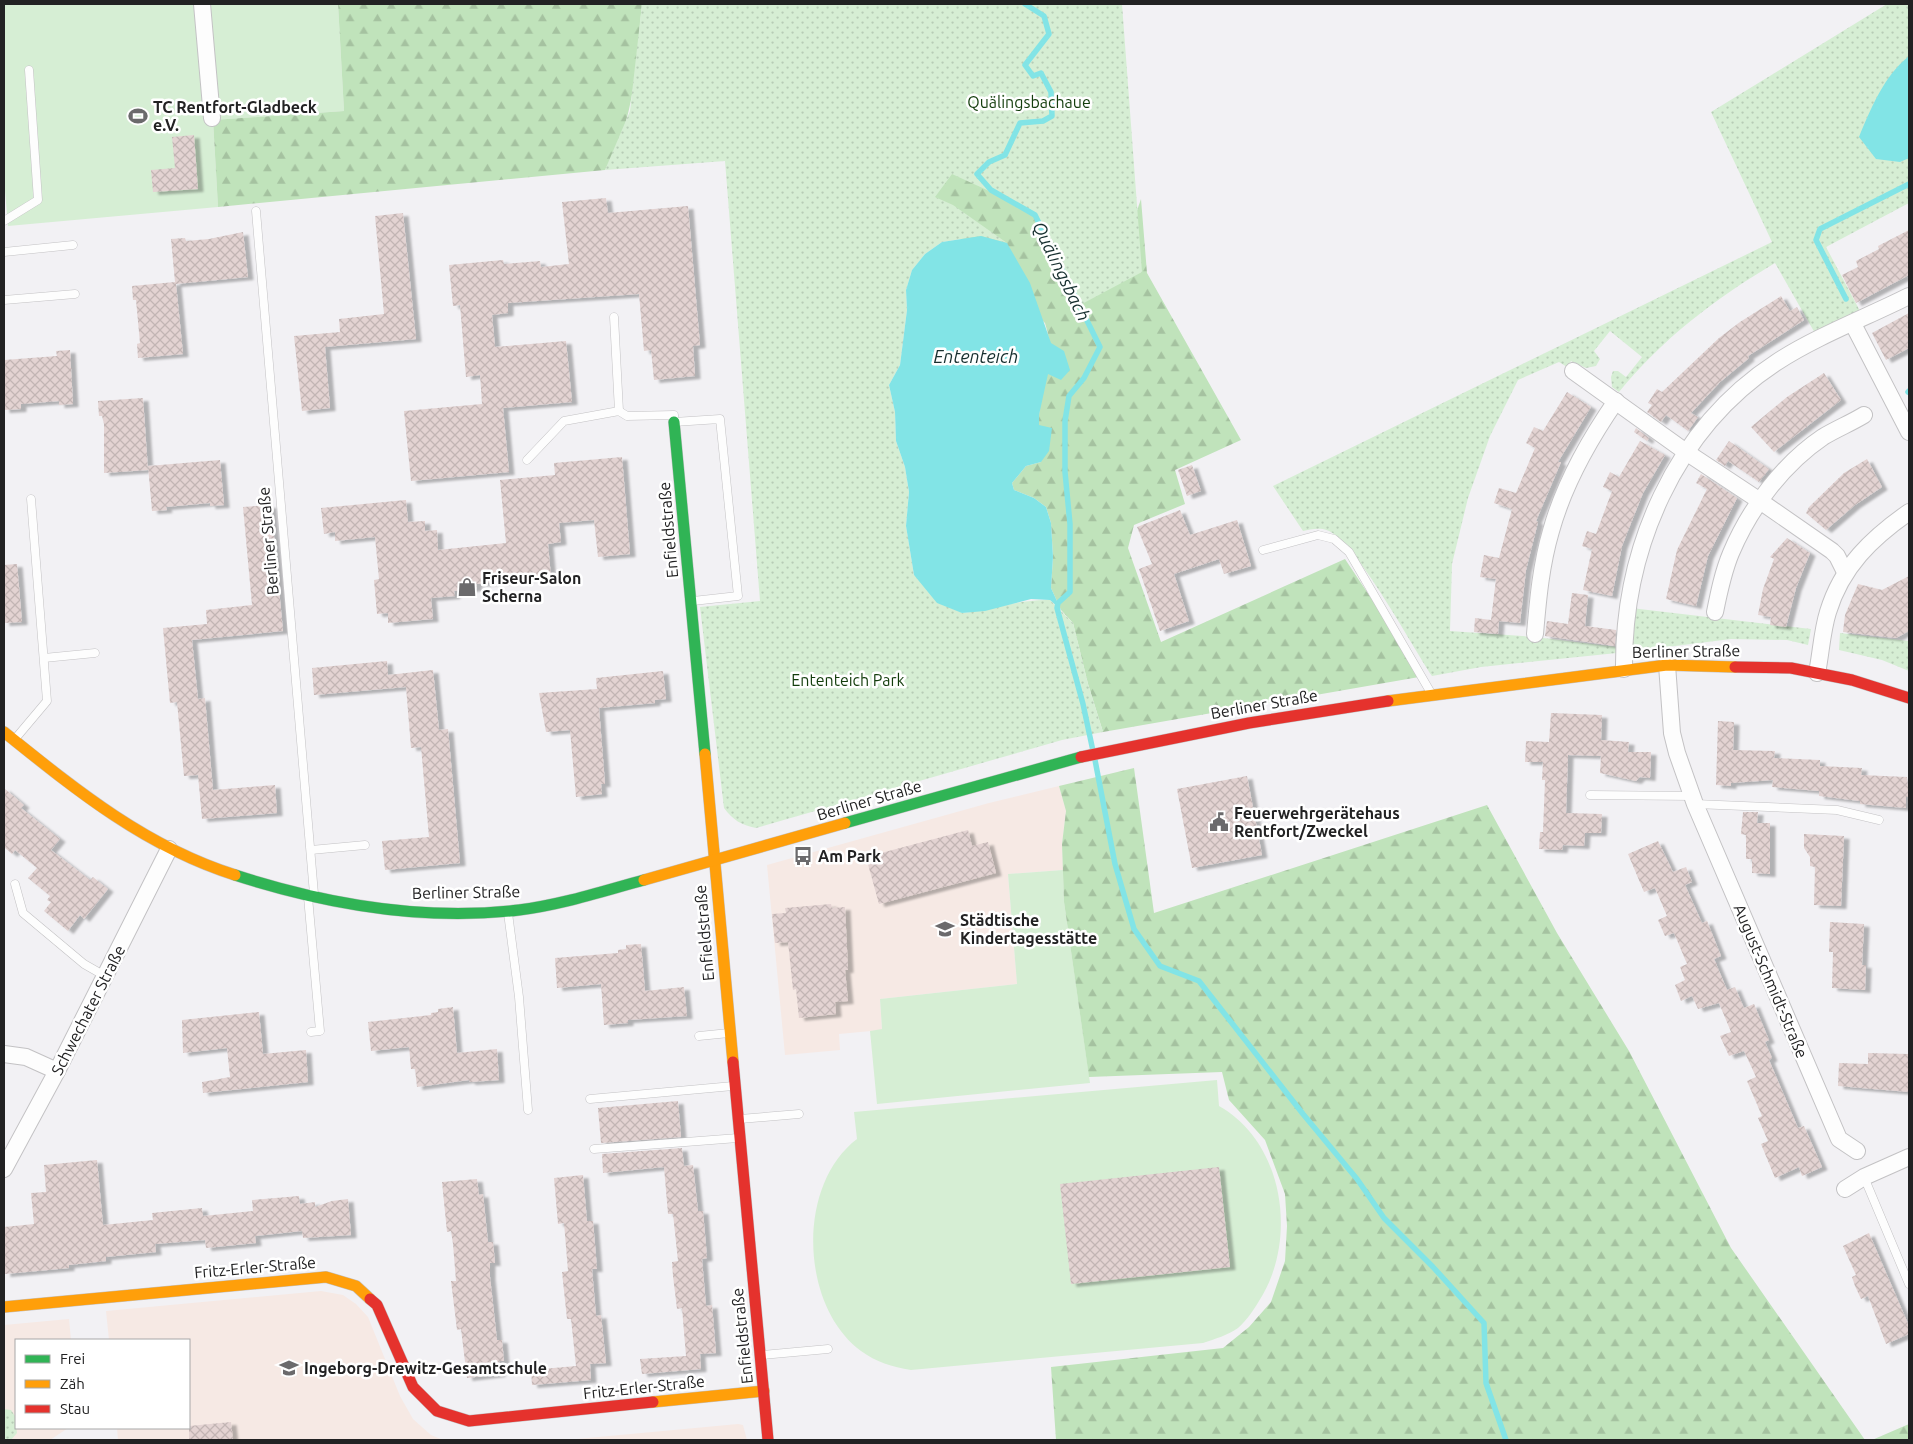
<svg xmlns="http://www.w3.org/2000/svg" width="1913" height="1444" viewBox="0 0 1913 1444" font-family="Ubuntu,sans-serif">
<style>
.education{fill:#f6e9e4}
.grass{fill:#d6eed4}
.forest{fill:url(#forest-firs)}
.park{fill:url(#park-dots)}
.water{fill:#82e4e6}
.lines{fill:none;stroke-linecap:round;stroke-linejoin:round}
.stream{stroke:#82e4e6;stroke-width:5.5}
.building{fill:url(#building-cross-hatch);filter:url(#shadow)}
.lane-casing{stroke:#c3c2c4;stroke-width:9}
.street-casing{stroke:#c3c2c4;stroke-width:18}
.fast-casing{stroke:#c3c2c4;stroke-width:12}
.slow-casing{stroke:#c3c2c4;stroke-width:12}
.jam-casing{stroke:#c3c2c4;stroke-width:12}
.lane{stroke:#fdfdfd;stroke-width:8}
.street{stroke:#fdfdfd;stroke-width:16}
.fast{stroke:#30b455;stroke-width:11}
.slow{stroke:#ff9f0a;stroke-width:11}
.jam{stroke:#e5322d;stroke-width:11}
.labels{text-anchor:middle;dominant-baseline:central;stroke-width:5;stroke-linejoin:round;paint-order:stroke}
.park-label{font-size:16px;fill:#133d0c;stroke:#fff}
.poi-label{font-size:16px;font-weight:bold;fill:#222223;stroke:#fff;text-anchor:start}
.street-label{font-size:16px;fill:#222223;stroke:#fff}
.water-label{font-size:18px;font-style:italic;fill:#172f2f;stroke:#fff}
</style>
<defs>
<pattern id="forest-firs" width="22" height="20" patternUnits="userSpaceOnUse" patternTransform="scale(1.25)"><rect width="22" height="20" fill="#c0e3bb"/><path d="M5 1l3.5 6h-7zM16 11l3.5 6h-7z" fill="#a5c2a0"/></pattern>
<pattern id="park-dots" width="8" height="8" patternUnits="userSpaceOnUse" patternTransform="scale(1.25)"><rect width="8" height="8" fill="#d6eed4"/><path d="M2 2h.1M6 6h.1" fill="none" stroke="#b7ccb6" stroke-width="1.8" stroke-linecap="round"/></pattern>
<pattern id="building-cross-hatch" width="8" height="8" patternUnits="userSpaceOnUse" patternTransform="scale(1.25)"><rect width="8" height="8" fill="#e3d3d2"/><path d="M0 0l8 8M0 8l8-8" fill="none" stroke="#c2b5b4"/></pattern>
<filter id="shadow"><feDropShadow dx="5.5" dy="3" stdDeviation="1" flood-color="#0004"/></filter>
</defs>
<rect width="100%" height="100%" fill="#f2f1f4"/>
<g class="education">
<polygon points="1059,786 1066,811 1062,844 1063,870 1008,874 1017,984 880,999 882,1030 839,1034 840,1050 785,1055 767,865 989,803"/>
<polygon points="321,1291 343,1295 356,1304 368,1317 400,1396 413,1419 431,1435 443,1440 118,1440 117,1428 189,1428 189,1340 109,1340 106,1311"/>
<polygon points="69,1319 71,1340 16,1340 16,1428 68,1428 50,1440 4,1440 4,1325"/>
<polygon points="738,1424 743,1425 747,1440 566,1440"/>
</g>
<g class="grass">
<polygon points="4,4 338,4 344,111 213,120 218,207 8,226 4,179"/>
<polygon points="1063,870 1064,902 1090,1083 877,1104 870,1031 882,1029 880,999 1017,984 1008,874"/>
<path d="M1217,1080l2,26c66,37 79,135 40,195 -6,10 -12,19 -21,27 -10,7 -23,11 -35,15l-292,27c-19,-3 -35,-8 -50,-19 -61,-45 -65,-166 -4,-212l-3,-27z"/>
</g>
<g class="forest">
<path d="M338,4h304c-6,56 -6,117 -37,166l-387,37 -5,-87 131,-9z"/>
<path d="M1062,4l72,215 7,-20 6,74 94,167 -66,30 10,34 -51,21 -6,23 33,94 184,-83 44,66 30,52 -316,55 -15,-48 -15,-61 -12,-13 -10,-22 2,-31 -2,-34 -5,-16 -12,-9 -20,-8 -2,-7 14,-17 15,-4c-1,-15 -4,-32 -2,-47 4,-37 18,-53 6,-92l-139,-138z"/>
<polygon points="1134,768 1154,913 1487,805 1557,933 1629,1051 1731,1248 1865,1440 1056,1440 1051,1367 1223,1348 1249,1327 1271,1302 1285,1261 1287,1226 1285,1194 1265,1140 1229,1100 1222,1072 1089,1077 1064,902 1062,844 1066,811 1059,786"/>
<polygon points="1909,1424 1909,1440 1872,1440"/>
</g>
<g class="park">
<path d="M642,4h480l20,268 -62,33 -47,-94 -81,-37 -17,23 18,8 54,38 -26,-7 -39,6 -17,12 -13,16 -6,20 1,20 -7,55 -11,20 6,27 1,29 9,26 4,25 -3,34 8,49 48,38c30,-3 58,-14 88,-13l23,23 15,61 15,48 -41,8 -306,88c-15,-3 -23,-8 -32,-20l-24,-201 60,-6 -35,-440 -120,9 25,-59z"/>
<path d="M1887,4h22v199l-83,44 34,64 -44,24 -41,-72c-59,35 -113,76 -156,129l-7,-5 -1,-10 2,-6h5l8,6 16,-20 -32,-26 -16,20 6,8 -4,7 -10,2 -15,-7 -4,6 -8,-5 -41,18 -28,56 -22,62 -16,66 -2,67 85,6 82,10v6l-136,14 -49,9c-20,-30 -75,-132 -103,-145 -8,-4 -18,-2 -26,0l-30,-45 499,-244 -61,-130z"/>
<polygon points="1631,608 1811,629 1808,645 1787,640 1731,639 1627,652"/>
<polygon points="1840,633 1909,641 1909,671 1882,660 1839,650"/>
<polygon points="4,1409 11,1410 15,1416 17,1433 11,1440 4,1439"/>
</g>
<g class="water">
<path d="M1909,56v102l-9,4 -24,-3 -17,-22c12,-29 25,-61 50,-81z"/>
<polygon points="981,236 1007,243 1030,283 1051,343 1064,351 1070,370 1061,380 1048,374 1039,415 1039,425 1052,428 1049,451 1041,462 1026,466 1012,483 1014,490 1034,498 1046,507 1051,523 1053,557 1051,588 1061,610 1050,600 1031,599 985,611 962,613 937,603 914,575 906,526 909,492 905,467 896,441 895,412 889,385 900,365 907,310 906,290 912,270 925,254 942,242"/>
</g>
<g class="lines">
<g class="stream">
<polyline points="1025,4 1044,16 1049,34 1025,65 1033,76 1041,73 1051,92 1052,116 1043,121 1020,123 1005,155 989,162 977,174 991,190 1035,215 1100,347 1084,378 1069,396 1065,421 1065,472 1070,524 1070,592 1058,603 1057,608 1083,704 1093,751"/>
<polyline points="1846,299 1816,240 1820,229 1909,184"/>
<polyline points="1908,392 1909,391"/>
<polyline points="1095,760 1115,864 1134,929 1160,966 1199,981 1303,1114 1357,1179 1384,1218 1433,1267 1484,1323 1486,1383 1506,1440"/>
</g>
</g>
<g class="building">
<polygon points="194,135 198,189 153,192 151,170 175,168 172,137"/>
<polygon points="606,198 608,213 688,206 700,345 693,346 695,376 654,380 651,350 644,351 639,294 508,303 508,313 492,315 495,347 566,341 572,402 503,408 509,472 411,481 404,411 482,404 480,375 466,377 460,305 453,306 449,265 503,260 504,264 540,261 541,267 569,264 562,202"/>
<polygon points="403,213 416,339 325,347 330,408 302,411 294,336 340,332 339,319 384,314 375,216"/>
<polygon points="1909,230 1909,275 1856,303 1842,275 1858,267 1856,261 1879,249 1878,246"/>
<polygon points="243,232 248,277 176,284 183,354 138,358 137,344 140,343 136,300 133,300 132,286 175,282 171,239 185,238 186,241 209,239"/>
<polygon points="1781,296 1790,311 1797,307 1804,320 1748,356 1749,358 1720,382 1691,413 1698,417 1688,431 1666,415 1661,422 1647,412 1652,405 1648,403 1657,389 1662,392 1719,338 1740,322"/>
<polygon points="1909,313 1909,348 1886,360 1872,333"/>
<polygon points="70,350 73,404 59,405 59,401 21,404 21,409 4,410 4,360 57,356 56,351"/>
<polygon points="1824,373 1841,400 1774,452 1751,427 1787,397"/>
<polygon points="1567,392 1591,407 1558,462 1561,462 1536,521 1538,522 1526,570 1520,623 1499,621 1498,634 1474,632 1475,618 1491,620 1496,579 1480,577 1484,555 1499,558 1512,509 1494,503 1499,488 1516,493 1535,448 1526,443 1534,427 1543,431"/>
<polygon points="143,398 148,470 104,473 104,424 102,416 99,416 98,401"/>
<polygon points="1636,428 1649,438 1647,441 1634,432"/>
<polygon points="1640,441 1665,455 1643,493 1631,523 1622,546 1612,596 1583,590 1592,549 1582,546 1587,531 1596,534 1612,491 1603,487 1610,472 1619,477"/>
<polygon points="1729,441 1769,469 1759,482 1728,461 1725,466 1716,460"/>
<polygon points="622,457 630,554 598,557 594,520 559,523 561,542 548,544 551,577 476,584 477,588 454,591 455,596 431,598 433,619 388,623 388,613 377,614 374,580 379,579 375,537 335,541 335,532 324,534 321,508 406,500 408,522 425,521 425,531 437,530 438,550 506,543 500,480 555,475 554,463"/>
<polygon points="1867,459 1882,487 1855,505 1826,530 1806,513 1809,507 1844,473"/>
<polygon points="220,460 224,505 210,506 210,503 166,507 167,510 152,511 148,466"/>
<polygon points="1192,465 1201,491 1187,496 1178,470"/>
<polygon points="1701,474 1737,498 1708,556 1696,606 1666,599 1677,550 1707,489 1696,483"/>
<polygon points="271,505 283,631 192,640 198,699 205,698 213,790 275,785 277,813 202,819 198,775 184,776 177,702 170,703 163,628 207,624 206,610 252,605 243,507"/>
<polygon points="1180,510 1190,535 1237,520 1251,566 1224,574 1219,559 1174,574 1189,621 1160,631 1139,569 1152,564 1137,527"/>
<polygon points="1787,538 1810,553 1796,588 1786,627 1770,625 1771,617 1758,615 1763,589 1774,559 1770,557"/>
<polygon points="17,564 22,622 4,623 4,565"/>
<polygon points="1909,576 1909,631 1896,638 1843,632 1845,615 1858,584 1882,590"/>
<polygon points="1572,593 1588,595 1585,626 1616,630 1615,646 1545,636 1547,621 1568,624"/>
<polygon points="387,661 388,675 433,670 439,730 448,729 460,863 385,870 382,841 429,837 421,747 411,748 406,687 314,695 312,668"/>
<polygon points="663,671 666,699 655,700 655,703 599,708 605,784 601,784 602,794 576,797 570,730 546,732 539,693 597,689 596,678"/>
<polygon points="1551,713 1602,715 1601,740 1629,742 1628,752 1651,752 1650,778 1640,777 1636,781 1600,773 1601,756 1568,755 1566,813 1602,814 1601,833 1585,833 1584,846 1563,845 1562,850 1539,849 1540,832 1543,832 1545,780 1542,780 1543,762 1525,762 1526,741 1549,742"/>
<polygon points="1718,721 1734,722 1733,750 1775,751 1774,758 1820,760 1820,766 1862,768 1861,775 1907,777 1909,797 1906,797 1906,808 1860,804 1860,801 1819,796 1819,791 1772,787 1773,780 1731,783 1731,786 1716,785"/>
<polygon points="1247,776 1262,855 1192,868 1177,789"/>
<polygon points="4,788 24,805 21,808 60,839 51,850 90,880 93,877 108,889 84,919 80,915 68,931 44,911 51,902 47,900 50,896 28,878 37,868 15,850 12,854 4,847"/>
<polygon points="1743,812 1758,812 1757,823 1770,823 1770,874 1752,873 1752,859 1746,859 1746,835 1741,834"/>
<polygon points="968,830 972,846 988,842 996,873 879,904 866,857"/>
<polygon points="1804,834 1844,836 1841,906 1814,905 1815,867 1810,866 1810,857 1804,848"/>
<polygon points="1658,841 1673,872 1686,867 1692,882 1685,885 1702,923 1707,921 1721,956 1714,959 1727,990 1735,987 1744,1008 1754,1004 1769,1040 1765,1042 1772,1058 1769,1060 1798,1128 1804,1126 1822,1167 1802,1176 1799,1167 1775,1178 1761,1144 1768,1141 1758,1118 1762,1116 1747,1081 1756,1077 1744,1051 1729,1056 1720,1036 1731,1032 1719,1003 1698,1009 1692,996 1681,1001 1675,985 1685,980 1680,967 1687,964 1674,933 1665,936 1658,920 1667,916 1655,888 1644,892 1628,854"/>
<polygon points="831,904 832,908 845,907 848,970 845,970 848,1001 835,1002 836,1014 799,1018 796,989 793,990 788,942 775,943 772,914 786,913 785,908"/>
<polygon points="1830,922 1864,924 1862,965 1866,965 1865,990 1832,988 1833,952 1829,952"/>
<polygon points="641,944 645,991 684,987 687,1016 628,1020 628,1023 604,1025 601,984 557,988 555,958 618,953 618,950 626,949 626,945"/>
<polygon points="453,1007 457,1053 497,1049 499,1080 470,1082 469,1080 417,1087 415,1069 411,1069 409,1047 371,1051 368,1022 431,1015 431,1013 438,1012 438,1009"/>
<polygon points="259,1012 263,1054 306,1050 308,1082 203,1093 202,1082 230,1077 227,1048 183,1053 182,1020"/>
<polygon points="1868,1053 1909,1054 1909,1092 1838,1086 1839,1063 1868,1064"/>
<polygon points="678,1101 681,1137 601,1143 598,1108"/>
<polygon points="682,1148 684,1166 693,1165 698,1211 703,1211 707,1258 702,1259 706,1306 712,1305 716,1353 700,1354 701,1369 642,1374 640,1359 686,1356 682,1308 677,1309 673,1276 672,1262 678,1261 673,1214 668,1214 664,1167 603,1173 602,1154"/>
<polygon points="97,1160 103,1225 153,1220 152,1213 202,1208 203,1216 253,1211 252,1200 299,1196 300,1204 315,1202 315,1207 332,1201 348,1199 351,1235 303,1238 302,1231 255,1236 256,1243 206,1248 205,1240 155,1244 156,1252 106,1257 106,1261 69,1265 69,1268 5,1274 4,1227 34,1224 31,1193 46,1192 44,1165"/>
<polygon points="1219,1167 1230,1267 1071,1284 1060,1184"/>
<polygon points="583,1175 587,1221 593,1221 597,1269 592,1269 596,1316 601,1315 606,1363 590,1364 591,1380 532,1385 531,1370 576,1366 571,1319 567,1319 562,1272 568,1271 564,1223 558,1224 554,1178"/>
<polygon points="477,1179 479,1195 483,1194 488,1242 493,1242 495,1263 490,1263 490,1277 497,1340 502,1340 504,1361 499,1361 500,1374 467,1378 461,1329 457,1330 451,1281 456,1281 453,1244 451,1231 447,1232 442,1182"/>
<polygon points="1869,1233 1909,1326 1909,1334 1886,1344 1868,1296 1861,1299 1855,1286 1852,1277 1856,1275 1843,1246"/>
<polygon points="231,1422 233,1440 189,1440 189,1426"/>
</g>
<g class="lines">
<g class="lane-casing">
<g id="lane">
<polyline points="256,211 314,894"/>
<polyline points="4,221 38,200 29,70"/>
<polyline points="4,252 73,245"/>
<polyline points="4,300 75,294"/>
<polyline points="614,317 619,411"/>
<polyline points="527,460 564,421 619,411 627,416 674,415 674,422 720,419 738,596 693,601"/>
<polyline points="1263,550 1318,535 1334,539 1349,552 1431,693"/>
<polyline points="44,658 95,653"/>
<polyline points="15,739 47,701 31,499"/>
<polyline points="1590,795 1692,796"/>
<polyline points="1695,804 1837,810 1879,820"/>
<polyline points="311,850 365,845"/>
<polyline points="15,884 23,913 84,964 105,976"/>
<polyline points="308,897 320,1031 311,1032"/>
<polyline points="508,913 519,997 528,1110"/>
<polyline points="699,1036 729,1033"/>
<polyline points="590,1099 733,1086"/>
<polyline points="740,1119 799,1114"/>
<polyline points="594,1149 738,1138"/>
<polyline points="1864,1177 1909,1284"/>
<polyline points="762,1355 828,1349"/>
</g>
</g>
<g class="street-casing">
<g id="street">
<polyline points="202,4 212,118"/>
<polyline points="1853,324 1909,432"/>
<polyline points="1573,371 1686,452 1760,501 1832,551 1837,556 1845,572"/>
<path d="M1715,612c4,-20 8,-40 16,-59 19,-45 52,-89 92,-116 13,-8 28,-14 41,-22"/>
<path d="M1535,634c3,-35 6,-69 16,-103 13,-47 38,-91 65,-130"/>
<polyline points="1667,665 1672,733 1677,753 1695,804 1839,1139 1857,1151"/>
<path d="M1624,669c-1,-119 50,-240 153,-307 38,-25 90,-45 132,-66"/>
<path d="M1817,673c4,-20 5,-42 11,-61 14,-46 44,-74 81,-100"/>
<polyline points="4,1054 26,1057 57,1071"/>
<polyline points="4,1169 57,1071 169,849"/>
<polyline points="1845,1189 1864,1177 1909,1157"/>
</g>
</g>
<g class="fast-casing">
<g id="fast">
<polyline points="674,422 705,754"/>
<polyline points="845,823 1081,757"/>
<path d="M235,875c90,29 190,46 284,35 42,-5 84,-19 125,-30"/>
</g>
</g>
<g class="slow-casing">
<g id="slow">
<polyline points="1388,701 1667,665 1735,667"/>
<path d="M4,732c72,58 142,115 231,143"/>
<polyline points="705,754 733,1062"/>
<polyline points="644,880 845,823"/>
<polyline points="4,1307 326,1277 356,1286 370,1299"/>
<polyline points="653,1402 764,1391"/>
</g>
</g>
<g class="jam-casing">
<g id="jam">
<polyline points="1735,667 1791,668 1852,680 1909,698"/>
<polyline points="1081,757 1249,723 1388,701"/>
<polyline points="733,1062 768,1440"/>
<polyline points="370,1299 377,1305 413,1387 437,1411 469,1421 653,1402"/>
</g>
</g>
<use href="#lane" class="lane"/>
<use href="#street" class="street"/>
<use href="#fast" class="fast"/>
<use href="#slow" class="slow"/>
<use href="#jam" class="jam"/>
</g>
<defs>
<g id="stadium-bare" transform="scale(1.5)"><path d="M0-5a6.5 5 0 1 0 0 10a6.5 5 0 1 0 0-10ZM-3.5-1.8h7v3.6h-7Z" fill="#6b6a6c" stroke="#fff" stroke-width="2.5" paint-order="stroke"/></g>
<g id="shop-bare" transform="scale(1.5)"><path d="M-5-2.5h2.3a2.7 3.5 0 0 1 5.4 0H5L5.5 6h-11ZM-1.5-2.5h3a1.5 2.3 0 0 0-3 0Z" fill="#6b6a6c" stroke="#fff" stroke-width="2.5" paint-order="stroke"/></g>
<g id="civic-bare" transform="scale(1.5)"><path d="M-.6-6.5H3V-4.5H.6V-3L4-1V1h2V6H-6V1h2V-1L-.6-3ZM-1.2 2.5V6h2.4V2.5Z" fill="#6b6a6c" stroke="#fff" stroke-width="2.5" paint-order="stroke"/></g>
<g id="bus-bare" transform="scale(1.5)"><path d="M-5-6H5V4H4V6H2V4H-2V6H-4V4H-5ZM-3.5-4V0h7V-4ZM-3.5 1.2v1.5H-2V1.2ZM2 1.2v1.5H3.5V1.2Z" fill="#6b6a6c" stroke="#fff" stroke-width="2.5" paint-order="stroke"/></g>
<g id="school-bare" transform="scale(1.5)"><path d="M0-5L7-2L0 1L-7-2ZM-4 1L0 2.5L4 1V4Q0 6-4 4Z" fill="#6b6a6c" stroke="#fff" stroke-width="2.5" paint-order="stroke"/></g>
</defs>
<g fill-rule="evenodd">
<use href="#stadium-bare" x="138" y="116"/>
<use href="#shop-bare" x="467" y="587"/>
<use href="#civic-bare" x="1219" y="822"/>
<use href="#bus-bare" x="803" y="856"/>
<use href="#school-bare" x="945" y="929"/>
<use href="#school-bare" x="289" y="1368"/>
</g>
<g class="labels">
<g class="park-label">
<text x="1029" y="102">Quälingsbachaue</text>
<text x="848" y="680">Ententeich Park</text>
</g>
<g class="poi-label">
<text x="153" y="107">TC Rentfort-Gladbeck<tspan x="153" dy="18">e.V.</tspan></text>
<text x="482" y="578">Friseur-Salon<tspan x="482" dy="18">Scherna</tspan></text>
<text x="1234" y="813">Feuerwehrgerätehaus<tspan x="1234" dy="18">Rentfort/Zweckel</tspan></text>
<text x="818" y="856">Am Park</text>
<text x="960" y="920">Städtische<tspan x="960" dy="18">Kindertagesstätte</tspan></text>
<text x="304" y="1368">Ingeborg-Drewitz-Gesamtschule</text>
</g>
<g class="street-label">
<text transform="translate(668 530) rotate(-95)">Enfieldstraße</text>
<text transform="translate(268 541) rotate(-95)">Berliner Straße</text>
<text transform="translate(1686 651) rotate(-1)">Berliner Straße</text>
<text transform="translate(1264 704) rotate(-10)">Berliner Straße</text>
<text transform="translate(869 800) rotate(-16)">Berliner Straße</text>
<text transform="translate(466 892) rotate(-1)">Berliner Straße</text>
<text transform="translate(704 933) rotate(-95)">Enfieldstraße</text>
<text transform="translate(1771 981) rotate(67)">August-Schmidt-Straße</text>
<text transform="translate(88 1010) rotate(-63)">Schwechater Straße</text>
<text transform="translate(255 1267) rotate(-5)">Fritz-Erler-Straße</text>
<text transform="translate(742 1336) rotate(-96)">Enfieldstraße</text>
<text transform="translate(644 1387) rotate(-6)">Fritz-Erler-Straße</text>
</g>
<g class="water-label">
<text transform="translate(1062 271) rotate(64)">Quälingsbach</text>
<text x="976" y="356">Ententeich</text>
</g>
</g>
<rect width="1913" height="1444" fill="none" stroke="#222223" stroke-width="10"/>
<rect x="15" y="1339" width="175" height="90" fill="#ffffff" stroke="#a7a7a7"/>
<rect x="25" y="1355" width="25" height="8" fill="#30b455" stroke="#a7a7a7"/>
<text x="60" y="1364" font-size="15" fill="#222223">Frei</text>
<rect x="25" y="1380" width="25" height="8" fill="#ff9f0a" stroke="#a7a7a7"/>
<text x="60" y="1389" font-size="15" fill="#222223">Zäh</text>
<rect x="25" y="1405" width="25" height="8" fill="#e5322d" stroke="#a7a7a7"/>
<text x="60" y="1414" font-size="15" fill="#222223">Stau</text>
</svg>
